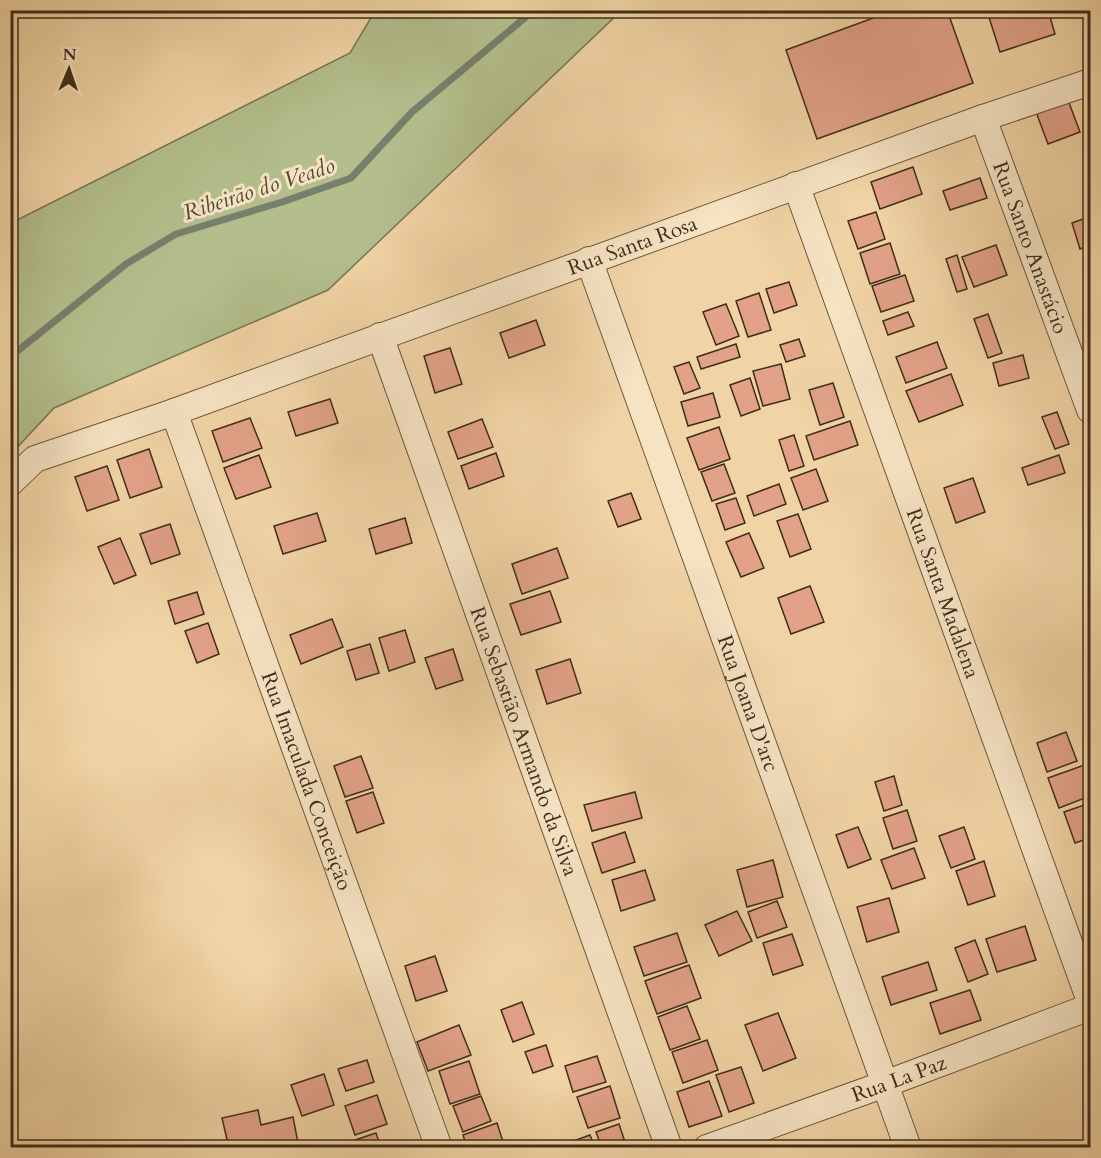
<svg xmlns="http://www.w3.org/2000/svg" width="1101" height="1158" viewBox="0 0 1101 1158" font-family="Cardo,serif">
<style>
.green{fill:#b3be8c;stroke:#7a7653;stroke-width:1.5}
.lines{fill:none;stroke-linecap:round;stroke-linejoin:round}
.stream{stroke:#77806c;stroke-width:7}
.building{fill:#e2a288;stroke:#402d1a;stroke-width:1.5}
.minor-casing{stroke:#6c573d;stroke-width:28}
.minor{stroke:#f6e3c4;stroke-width:26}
.labels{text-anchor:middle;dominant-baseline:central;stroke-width:6;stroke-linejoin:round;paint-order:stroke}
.street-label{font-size:21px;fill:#402d1a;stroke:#f6e3c4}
.water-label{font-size:22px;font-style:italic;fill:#524935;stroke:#f6e3c4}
</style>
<rect width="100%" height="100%" fill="#f1d4a5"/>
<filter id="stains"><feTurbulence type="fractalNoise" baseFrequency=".00333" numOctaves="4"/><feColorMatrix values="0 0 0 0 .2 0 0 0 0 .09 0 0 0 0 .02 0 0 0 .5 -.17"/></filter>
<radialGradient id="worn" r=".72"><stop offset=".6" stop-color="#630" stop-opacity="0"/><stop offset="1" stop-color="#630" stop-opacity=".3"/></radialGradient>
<polygon class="green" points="375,11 621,11 328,290 54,408 11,454 11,223 350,53"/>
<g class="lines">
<polyline class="stream" points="10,357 126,264 176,234 282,202 351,178 412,112 527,16 529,10"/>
</g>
<g class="building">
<polygon points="895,10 947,10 973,83 817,139 786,50"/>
<polygon points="1048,10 1055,34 1000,52 987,11"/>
<polygon points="1068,100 1080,132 1048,144 1036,112"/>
<polygon points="913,167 922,194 880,209 871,182"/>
<polygon points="980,178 987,198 950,210 943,191"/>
<polygon points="876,212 885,239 858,249 848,221"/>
<polygon points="1086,218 1090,233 1090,245 1080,249 1072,223"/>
<polygon points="890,243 900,274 870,284 860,253"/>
<polygon points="996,245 1007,275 974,287 962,257"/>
<polygon points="957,255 967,289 957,292 946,259"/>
<polygon points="905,275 914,301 881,312 872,286"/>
<polygon points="789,282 797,305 774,313 766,289"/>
<polygon points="759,293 771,330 748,337 736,301"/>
<polygon points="726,304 739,336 716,345 703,312"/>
<polygon points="908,312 914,326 888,335 883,321"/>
<polygon points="988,314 1002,353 988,358 974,319"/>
<polygon points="536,320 545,345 509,358 500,333"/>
<polygon points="799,339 805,356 786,362 780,345"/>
<polygon points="937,342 947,368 906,383 896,357"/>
<polygon points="736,344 740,357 701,369 697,357"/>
<polygon points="450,348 462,384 435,393 424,356"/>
<polygon points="1023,355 1029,378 999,386 993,363"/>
<polygon points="689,362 700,388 684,394 674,367"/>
<polygon points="781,364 790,399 763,406 753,371"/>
<polygon points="951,374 963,405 919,422 906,391"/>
<polygon points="750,378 760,409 741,416 730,385"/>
<polygon points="833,383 844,417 820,425 809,390"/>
<polygon points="713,393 720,417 688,426 681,402"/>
<polygon points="330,399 338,423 296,436 288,412"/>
<polygon points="1057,412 1069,444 1055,449 1042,417"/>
<polygon points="250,418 262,448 223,462 212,431"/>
<polygon points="482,419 493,447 458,459 448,432"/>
<polygon points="850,421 858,445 814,460 806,436"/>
<polygon points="719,427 730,459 699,470 687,438"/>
<polygon points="794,435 804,466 789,471 779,440"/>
<polygon points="149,449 162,487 130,498 117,460"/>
<polygon points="496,453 504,476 469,489 461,466"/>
<polygon points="259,455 271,487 236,499 224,468"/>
<polygon points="1059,455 1065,473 1028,485 1022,468"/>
<polygon points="724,464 735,493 712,501 701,472"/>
<polygon points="107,466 119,500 87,511 75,477"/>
<polygon points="816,469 828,501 803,510 791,478"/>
<polygon points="973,478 985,512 956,523 944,488"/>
<polygon points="779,484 786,504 754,516 747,496"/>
<polygon points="631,493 641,519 618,527 608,501"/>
<polygon points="736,498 745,523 725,530 716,504"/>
<polygon points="317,513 326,541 283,554 274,526"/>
<polygon points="798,514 811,549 790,557 777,521"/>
<polygon points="405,518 412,543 376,554 369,529"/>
<polygon points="170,524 180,554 151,564 140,534"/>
<polygon points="749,533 764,568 741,577 726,542"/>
<polygon points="120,538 136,575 114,584 98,547"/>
<polygon points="557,548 568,578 522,594 512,564"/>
<polygon points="810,586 824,622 791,634 778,598"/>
<polygon points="550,591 561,622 521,635 510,604"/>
<polygon points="197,592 204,614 175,624 168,601"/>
<polygon points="332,619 343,647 301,664 290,635"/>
<polygon points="208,623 219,654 197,663 185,631"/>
<polygon points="405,630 415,662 389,671 379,638"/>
<polygon points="370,644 379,673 356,680 347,651"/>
<polygon points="453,649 463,680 436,689 425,658"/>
<polygon points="570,659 581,693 547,704 536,670"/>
<polygon points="1066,732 1077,761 1047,772 1037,743"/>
<polygon points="361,756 373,788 345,797 334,766"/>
<polygon points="1090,763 1090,796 1059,808 1048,778"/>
<polygon points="894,776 902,805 884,811 875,782"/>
<polygon points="373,792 384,823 357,833 346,801"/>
<polygon points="635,792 642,818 592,831 584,805"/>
<polygon points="1090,803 1090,838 1075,843 1064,812"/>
<polygon points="907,810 917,841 893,849 883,818"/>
<polygon points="858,827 871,859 848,868 836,835"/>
<polygon points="964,827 975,859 951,868 939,836"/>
<polygon points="625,832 635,862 602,873 592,843"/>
<polygon points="914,848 925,878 892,889 881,860"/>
<polygon points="773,860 783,897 747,907 737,870"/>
<polygon points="984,861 995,896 968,905 956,871"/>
<polygon points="645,870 655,900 621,911 612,880"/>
<polygon points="889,898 899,932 867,942 857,907"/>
<polygon points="777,901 787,927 757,938 748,912"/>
<polygon points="737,911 752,941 719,956 705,925"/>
<polygon points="1025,926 1036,960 997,972 986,939"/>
<polygon points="677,933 687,962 644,976 634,947"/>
<polygon points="792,934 803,965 773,975 763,943"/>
<polygon points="975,940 988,974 968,982 955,948"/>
<polygon points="435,956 447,991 416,1001 405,966"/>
<polygon points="928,962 937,990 891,1005 882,977"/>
<polygon points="689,965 701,998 657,1014 645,981"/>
<polygon points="970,990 981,1020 940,1034 930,1003"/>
<polygon points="522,1002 534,1034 513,1042 501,1010"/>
<polygon points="687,1006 700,1039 670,1050 658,1017"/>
<polygon points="778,1013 796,1058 763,1071 745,1025"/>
<polygon points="459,1025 471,1055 428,1071 417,1042"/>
<polygon points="707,1040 718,1070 683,1083 672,1052"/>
<polygon points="546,1045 553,1066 533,1073 525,1052"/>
<polygon points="597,1056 606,1082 573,1092 565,1066"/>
<polygon points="367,1060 374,1082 346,1091 338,1069"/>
<polygon points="469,1061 480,1094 450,1104 439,1071"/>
<polygon points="741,1067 754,1103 729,1112 716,1075"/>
<polygon points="324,1074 334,1105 302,1116 291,1085"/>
<polygon points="709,1081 722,1116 689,1127 677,1092"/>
<polygon points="610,1086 620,1118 588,1128 577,1097"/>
<polygon points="377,1095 387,1124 355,1135 345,1106"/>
<polygon points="481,1096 491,1121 463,1132 453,1106"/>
<polygon points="258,1110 261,1125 293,1117 299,1148 229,1148 222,1118"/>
<polygon points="497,1123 505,1148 467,1148 463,1135"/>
<polygon points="619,1124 627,1148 602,1148 596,1132"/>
<polygon points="376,1133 381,1148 345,1148 343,1144"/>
<polygon points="590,1135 595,1148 554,1148"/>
</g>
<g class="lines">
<g class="minor-casing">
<g id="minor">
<path id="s1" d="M983,118l107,292"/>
<path id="s2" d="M796,185l294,816"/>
<path id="s3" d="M589,260l319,888"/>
<path id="s4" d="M380,336l289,812"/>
<path id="s5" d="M174,412l265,736"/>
<path id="s6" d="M10,483l25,-24 139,-47 809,-294 107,-36"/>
<path id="s7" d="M707,1148l178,-64 205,-77"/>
</g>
</g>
<use href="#minor" class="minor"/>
</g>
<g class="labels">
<g class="street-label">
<text stroke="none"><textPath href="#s6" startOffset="669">Rua Santa Rosa</textPath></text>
<text stroke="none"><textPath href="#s1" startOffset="138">Rua Santo Anastácio</textPath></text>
<text stroke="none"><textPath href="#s2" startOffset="434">Rua Santa Madalena</textPath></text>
<text stroke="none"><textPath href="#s3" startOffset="471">Rua Joana D'arc</textPath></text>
<text stroke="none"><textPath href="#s4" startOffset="430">Rua Sebastião Armando da Silva</textPath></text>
<text stroke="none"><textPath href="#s5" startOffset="392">Rua Imaculada Conceição</textPath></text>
<text stroke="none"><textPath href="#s7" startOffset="204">Rua La Paz</textPath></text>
</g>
<g class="water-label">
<text transform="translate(259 189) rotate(-18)">Ribeirão do Veado</text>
</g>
</g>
<rect width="1101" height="1158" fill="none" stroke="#f1d4a5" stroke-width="36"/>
<rect x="12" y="12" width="1077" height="1134" fill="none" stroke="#402d1a" stroke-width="3"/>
<rect x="18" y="18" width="1065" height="1122" fill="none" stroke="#402d1a" stroke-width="1.5"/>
<g transform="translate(69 69) rotate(2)" stroke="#f6e3c4" stroke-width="4.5" paint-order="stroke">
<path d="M0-4.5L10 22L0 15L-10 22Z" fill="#402d1a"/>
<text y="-9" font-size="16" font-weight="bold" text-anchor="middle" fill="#402d1a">N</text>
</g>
<rect width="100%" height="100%" filter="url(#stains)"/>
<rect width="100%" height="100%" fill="url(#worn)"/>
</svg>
